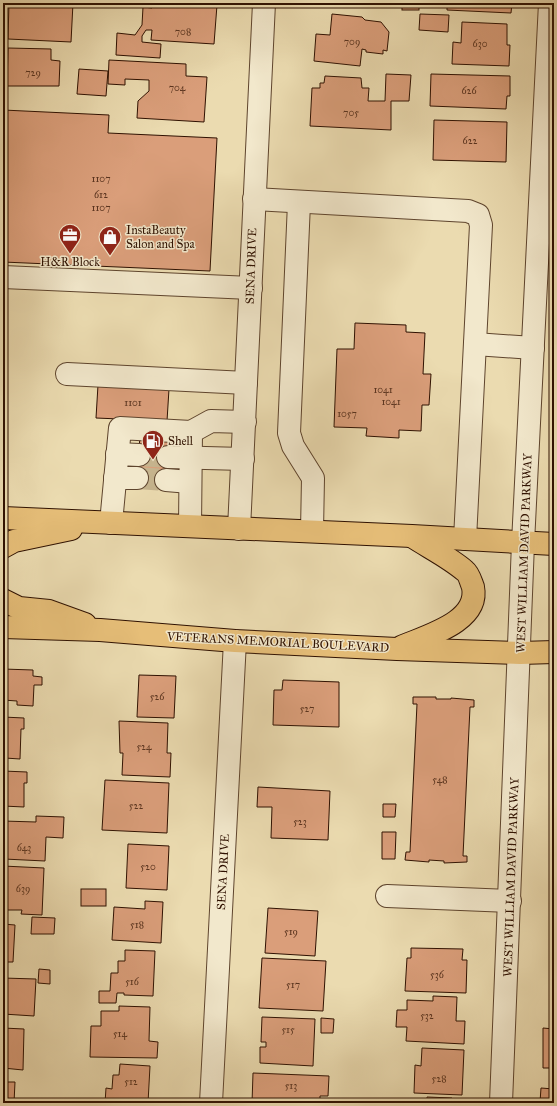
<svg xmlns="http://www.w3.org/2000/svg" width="557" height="1106" viewBox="0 0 557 1106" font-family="'IM FELL Great Primer',serif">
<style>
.building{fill:#da9e7a;stroke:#2f1101}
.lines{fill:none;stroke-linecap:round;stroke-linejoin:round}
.minor-tunnel{stroke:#c5b38d;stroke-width:22;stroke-dasharray:22 11;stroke-linecap:butt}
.minor-casing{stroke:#5e442d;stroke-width:24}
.major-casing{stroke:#2f1101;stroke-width:24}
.minor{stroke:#f2e8cc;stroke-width:22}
.major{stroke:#e6be78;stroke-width:22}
.labels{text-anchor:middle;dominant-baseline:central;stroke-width:3;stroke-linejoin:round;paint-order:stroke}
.number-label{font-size:10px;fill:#5a341f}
.poi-label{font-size:12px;fill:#2f1101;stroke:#f2e8cc;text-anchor:start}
.street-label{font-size:12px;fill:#2f1101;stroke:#f2e8cc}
</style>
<rect width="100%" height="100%" fill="#ebdbb0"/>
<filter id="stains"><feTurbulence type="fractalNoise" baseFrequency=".005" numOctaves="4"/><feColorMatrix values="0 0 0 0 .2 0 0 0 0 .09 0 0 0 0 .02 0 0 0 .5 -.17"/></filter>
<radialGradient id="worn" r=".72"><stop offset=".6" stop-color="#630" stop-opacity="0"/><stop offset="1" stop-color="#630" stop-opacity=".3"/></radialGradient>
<g class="building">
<polygon points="9,3 73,3 71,42 8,39"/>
<polygon points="152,3 217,5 214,44 151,40 152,30 146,30 142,36 142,42 161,44 160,58 116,55 117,33 135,35 142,25 143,7 152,8"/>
<rect x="402" y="3" width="17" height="7"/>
<polygon points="447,3 512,3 511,13 447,10"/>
<polygon points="332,14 362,17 365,20 381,22 389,32 387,51 383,50 383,54 366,52 366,50 362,49 360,66 314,61 316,34 330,35"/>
<polygon points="420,14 449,15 448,32 419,30"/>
<polygon points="462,22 507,24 507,45 510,45 509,66 452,64 453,42 461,43"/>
<polygon points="8,48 51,49 51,60 60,61 59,86 7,86"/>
<polygon points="109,60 186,64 186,76 207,77 204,122 137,118 138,101 149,91 149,80 125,79 125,85 108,84"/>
<polygon points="79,69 108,71 106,96 77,94"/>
<polygon points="386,74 411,75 409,101 391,101 391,130 310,126 312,88 320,88 320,83 324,83 325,76 361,78 362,88 369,88 368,101 385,101"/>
<polygon points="431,74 510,76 510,96 507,96 506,109 430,106"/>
<polygon points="3,110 109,115 108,133 217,138 210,271 3,262"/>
<polygon points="434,120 507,122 506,162 433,160"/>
<polygon points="355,323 406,325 406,332 425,333 423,374 431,374 429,405 422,405 421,431 399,430 399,438 366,436 367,428 334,427 337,349 354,349"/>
<polygon points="98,385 169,389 167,421 96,418"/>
<polygon points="140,434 169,436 166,487 137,486"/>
<polygon points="3,669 33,670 33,676 42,677 42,685 34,685 33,706 17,705 17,701 3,700"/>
<polygon points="139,675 176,676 174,718 137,717"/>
<polygon points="283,680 339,682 339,727 273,725 274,690 282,690"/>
<polygon points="413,697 436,697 436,699 451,699 451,698 474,700 474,707 470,707 463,856 467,856 467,862 444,863 444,861 429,860 429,862 405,860 406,852 410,852 417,704 413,704"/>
<polygon points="3,717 24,718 24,729 21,729 20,759 5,758"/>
<polygon points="119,721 168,723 167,753 171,753 170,777 122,775 123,753 120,753"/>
<polygon points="3,771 27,772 27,783 24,783 24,807 3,806"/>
<polygon points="105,780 169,783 167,833 102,830"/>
<polygon points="258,787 330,791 328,840 271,838 272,807 257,807"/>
<polygon points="383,804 396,804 395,817 383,817"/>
<polygon points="36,816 64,817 63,838 46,837 45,861 4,859 3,862 3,821 36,822"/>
<polygon points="554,827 554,867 552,867"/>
<polygon points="382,832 396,832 395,859 382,859"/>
<polygon points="128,844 169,846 167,890 126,888"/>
<polygon points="3,866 44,868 42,915 21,914 22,910 3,910"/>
<polygon points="553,873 554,873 554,896 552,896"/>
<rect x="81" y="889" width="25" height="17"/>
<polygon points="145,901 163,902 161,943 112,940 114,907 145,909"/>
<polygon points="268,908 318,911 315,956 265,953"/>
<polygon points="32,917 55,918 54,934 31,934"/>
<polygon points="3,924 15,925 13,962 3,962"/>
<polygon points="411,948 463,949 462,960 467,960 466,993 405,991 407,958 411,958"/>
<polygon points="125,950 155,951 153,996 124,995 124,993 117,993 116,1003 99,1003 99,991 110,991 111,973 118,973 118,961 125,961"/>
<polygon points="262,958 326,961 323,1011 259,1008"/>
<polygon points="39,969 50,970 50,984 38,983"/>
<polygon points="3,978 36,979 34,1016 3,1014"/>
<polygon points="551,978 554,978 554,1010 550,1010"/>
<polygon points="433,996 457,997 456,1021 465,1021 464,1044 406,1041 407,1027 396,1027 397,1010 407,1010 407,1000 433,1001"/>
<polygon points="119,1006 150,1007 149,1041 158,1042 157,1058 90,1057 91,1026 101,1026 101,1011 119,1011"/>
<polygon points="262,1017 315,1019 313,1066 260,1063 260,1047 266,1047 266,1042 261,1042"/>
<polygon points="321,1018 334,1019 333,1033 321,1033"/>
<polygon points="3,1028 24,1029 23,1070 3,1068"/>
<polygon points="543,1028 554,1029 554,1068 543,1068"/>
<polygon points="422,1048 464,1050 462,1095 414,1093 415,1065 421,1066"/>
<polygon points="120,1064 150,1066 148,1103 105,1103 106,1088 112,1089 113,1075 119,1075"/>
<polygon points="253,1073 329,1076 328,1096 320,1096 320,1103 252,1103"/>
<polygon points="3,1082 15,1082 14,1103 3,1103"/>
<polygon points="541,1088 554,1089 554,1103 535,1103 535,1101 540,1102"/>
<polygon points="427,1097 452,1098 452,1103 402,1103 402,1100 427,1100"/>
</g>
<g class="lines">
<g class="minor-tunnel">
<polyline points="139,455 168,457"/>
<polyline points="137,478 166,480"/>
</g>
<g class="minor-casing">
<g id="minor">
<polyline points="254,199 468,211 478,215 481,225 465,539"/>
<polyline points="299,203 289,433 293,446 313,478 312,531"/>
<polyline points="3,277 251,288"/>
<polyline points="475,344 533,348"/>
<polyline points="67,374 246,383"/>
<polyline points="191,432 211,421 245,422"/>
<polyline points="117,454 139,455"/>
<polyline points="168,457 243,459"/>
<polyline points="115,478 137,478"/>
<polyline points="166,480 190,482"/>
<polyline points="111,523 120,428 191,432 190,526"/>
<polyline points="239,529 264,3"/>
<polyline points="387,896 510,901"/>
<polyline points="211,1103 235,641"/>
<polyline points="501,1103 523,543 550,3"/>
</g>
</g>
<g class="major-casing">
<g id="major">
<polyline points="3,518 412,536 554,544"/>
<polyline points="3,547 14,541 71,529"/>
<polyline points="3,600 19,608 49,611 85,624"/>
<polyline points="3,627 100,630 235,641 397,649 520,653 554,652"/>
<path d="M401,647c25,-11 79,-25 72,-60 -2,-5 -4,-13 -8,-16 -15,-13 -35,-23 -52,-34"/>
</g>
</g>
<use href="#minor" class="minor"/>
<use href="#major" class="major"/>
</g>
<defs>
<g id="office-pin" transform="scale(1.15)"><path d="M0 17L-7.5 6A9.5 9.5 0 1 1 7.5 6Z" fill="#8f2418" stroke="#f2e8cc"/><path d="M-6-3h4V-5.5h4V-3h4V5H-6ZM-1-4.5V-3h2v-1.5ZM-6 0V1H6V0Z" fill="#fff"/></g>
<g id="shop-pin" transform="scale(1.15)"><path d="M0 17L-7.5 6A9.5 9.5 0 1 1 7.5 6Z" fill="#8f2418" stroke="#f2e8cc"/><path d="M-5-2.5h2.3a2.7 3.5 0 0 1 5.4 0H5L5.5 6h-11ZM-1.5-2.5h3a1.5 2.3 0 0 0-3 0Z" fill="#fff"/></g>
<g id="fuel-pin" transform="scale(1.15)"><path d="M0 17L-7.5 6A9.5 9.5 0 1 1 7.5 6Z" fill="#8f2418" stroke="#f2e8cc"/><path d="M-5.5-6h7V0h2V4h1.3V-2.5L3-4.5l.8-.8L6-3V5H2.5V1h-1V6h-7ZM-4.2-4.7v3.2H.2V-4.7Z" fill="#fff"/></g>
</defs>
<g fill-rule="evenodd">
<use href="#office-pin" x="70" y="235"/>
<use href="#shop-pin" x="110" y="237"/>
<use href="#fuel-pin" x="153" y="441"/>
</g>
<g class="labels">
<g class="number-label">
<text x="183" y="32">708</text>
<text x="352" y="42">709</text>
<text x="480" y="44">630</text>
<text x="33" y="73">729</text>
<text x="177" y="88">704</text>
<text x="469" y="91">626</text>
<text x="351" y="113">705</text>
<text x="470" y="141">622</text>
<text x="101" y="179">1107</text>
<text x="101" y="195">612</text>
<text x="101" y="208">1107</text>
<text x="383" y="390">1041</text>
<text x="391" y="402">1041</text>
<text x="133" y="403">1101</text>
<text x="347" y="414">1057</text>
<text x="157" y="697">526</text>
<text x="307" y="709">527</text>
<text x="144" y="747">524</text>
<text x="440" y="780">548</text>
<text x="136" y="806">522</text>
<text x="300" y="822">523</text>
<text x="24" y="848">643</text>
<text x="148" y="867">520</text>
<text x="23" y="889">639</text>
<text x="137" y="925">518</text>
<text x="291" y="932">519</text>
<text x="437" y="975">536</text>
<text x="132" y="982">516</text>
<text x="293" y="985">517</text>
<text x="427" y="1016">532</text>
<text x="288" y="1030">515</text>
<text x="120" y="1034">514</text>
<text x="439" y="1079">528</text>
<text x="131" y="1082">512</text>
<text x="291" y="1086">513</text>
</g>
<g class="poi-label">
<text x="126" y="230">InstaBeauty<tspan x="126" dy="14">Salon and Spa</tspan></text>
<text x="70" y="262" text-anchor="middle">H&amp;R Block</text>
<text x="168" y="441">Shell</text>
</g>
<g class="street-label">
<text transform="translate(251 266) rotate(-88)">SENA DRIVE</text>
<text transform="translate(524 553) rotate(-88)">WEST WILLIAM DAVID PARKWAY</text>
<text transform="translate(278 642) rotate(3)">VETERANS MEMORIAL BOULEVARD</text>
<text transform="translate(223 872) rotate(-87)">SENA DRIVE</text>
<text transform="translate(511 877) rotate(-88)">WEST WILLIAM DAVID PARKWAY</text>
</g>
</g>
<rect width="557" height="1106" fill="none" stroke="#ebdbb0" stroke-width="16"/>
<rect x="4" y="4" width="549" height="1098" fill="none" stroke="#2f1101" stroke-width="2"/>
<rect x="8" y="8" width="541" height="1090" fill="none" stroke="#2f1101"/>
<rect width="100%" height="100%" filter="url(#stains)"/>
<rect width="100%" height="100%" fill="url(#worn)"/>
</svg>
